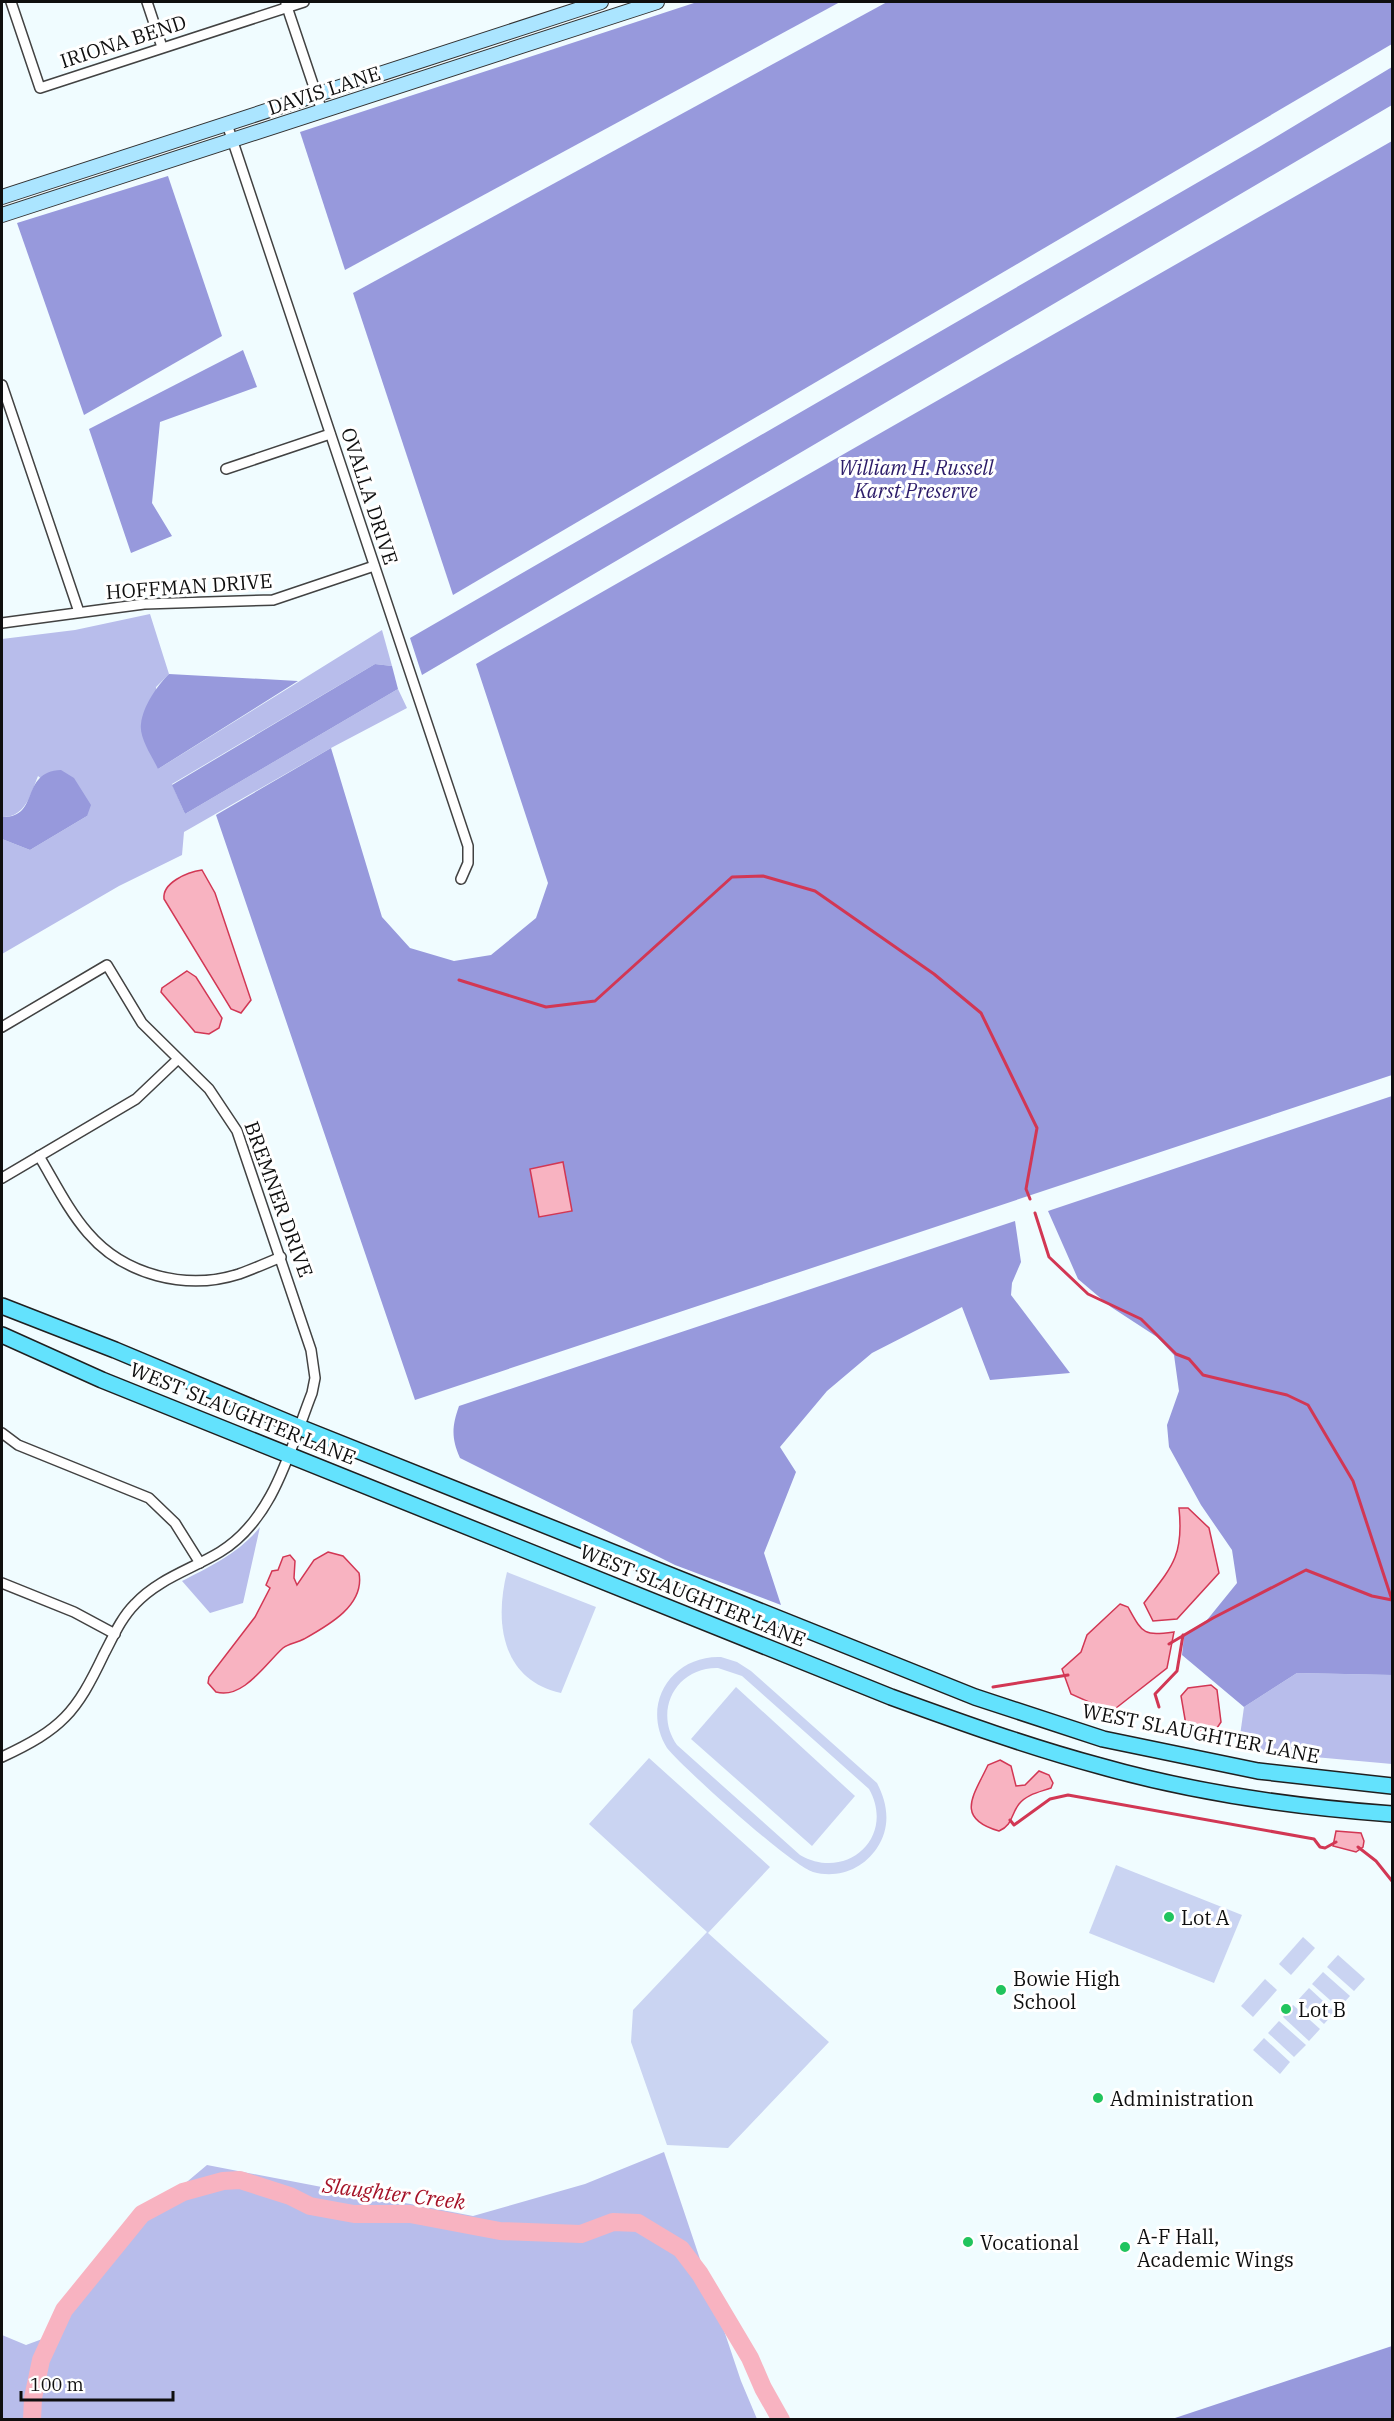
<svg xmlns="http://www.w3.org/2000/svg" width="1394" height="2421" viewBox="0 0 1394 2421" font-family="'IBM Plex Serif',serif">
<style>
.green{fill:#b8bdeb}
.forest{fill:#9799dc}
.pitch{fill:#cad4f2;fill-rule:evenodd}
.water{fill:#f8b3c1;stroke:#d23754;stroke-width:1.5}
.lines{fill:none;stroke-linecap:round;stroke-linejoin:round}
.stream{stroke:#d23754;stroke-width:3}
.river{stroke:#f8b3c1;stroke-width:18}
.street-casing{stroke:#424242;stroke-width:12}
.secondary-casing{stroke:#313131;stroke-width:16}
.primary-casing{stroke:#202020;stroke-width:18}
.street{stroke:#fff;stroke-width:9}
.secondary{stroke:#abe5ff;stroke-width:14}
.primary{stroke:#63e2fd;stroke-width:15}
.poi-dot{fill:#21c45d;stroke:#fff;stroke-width:2}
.labels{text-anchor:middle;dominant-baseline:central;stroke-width:6;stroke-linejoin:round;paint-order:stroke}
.street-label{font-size:20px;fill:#0f0f0f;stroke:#fff}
.park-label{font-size:20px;font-style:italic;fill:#2c1c69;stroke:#fff}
.poi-label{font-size:20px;fill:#0f0f0f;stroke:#fff;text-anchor:start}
.water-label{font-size:21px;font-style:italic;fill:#a51328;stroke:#fff}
</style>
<rect width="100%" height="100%" fill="#f0fcff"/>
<g class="green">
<path d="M150,614l19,60 -13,13 2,82 224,-139 10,36 -17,-2 -203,120 13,30 213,-125 9,19 -76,40 -147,84 -2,23 -63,31 -117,68v-115l28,11 57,-34 -49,-40c-7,18 -13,42 -36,41v-178l73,-9z"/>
<path d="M260,1527l-17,76 -33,10 -28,-32c29,-15 57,-28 78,-54z"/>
<polygon points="1297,1673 1392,1675 1392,1764 1238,1750 1244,1707"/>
<polygon points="664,2152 741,2381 757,2419 2,2419 2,2335 26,2345 53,2335 138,2223 207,2165 473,2216 585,2184"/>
</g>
<g class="forest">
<polygon points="697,2 840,2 345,270 300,132"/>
<polygon points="887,2 1392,2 1392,44 453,595 353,293"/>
<polygon points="1392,67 1392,105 422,675 410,638 1259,147"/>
<polygon points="1392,141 1392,1075 415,1400 216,815 331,748 382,917 410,948 454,961 491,955 536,918 548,883 476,664"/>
<polygon points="168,176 222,336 84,415 17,223"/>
<polygon points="243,350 257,387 160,422 152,503 172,536 131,553 89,429"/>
<polygon points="375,664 392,666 398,689 185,814 172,785"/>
<path d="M169,674l129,7 -140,88c-6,-13 -19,-31 -17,-45 2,-18 16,-38 28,-50z"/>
<path d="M61,770l13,8 17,27 -4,11 -57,34 -28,-11v-22c39,1 17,-45 59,-47z"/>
<polygon points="1392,1096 1392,1675 1297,1673 1244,1707 1182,1655 1184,1636 1207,1620 1237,1583 1232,1550 1201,1505 1169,1447 1167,1425 1179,1391 1174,1355 1157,1337 1111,1307 1078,1279 1048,1211"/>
<path d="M1015,1221l6,41 -9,21 -1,12 59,78 -80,7 -28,-73 -90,46 -45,38 -47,56 16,25 -32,81 17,52 -106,-40 -215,-107c-9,-20 -8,-32 -1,-52z"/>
<polygon points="1392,2346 1392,2419 1172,2419"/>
</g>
<g class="pitch">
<path d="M507,1572l89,35 -35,86c-59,-13 -67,-70 -54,-121z"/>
<path d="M721,1657l16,5 14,9 126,112c11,21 14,44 0,65 -14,21 -39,31 -64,24 -21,-6 -129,-103 -146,-124 -27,-44 5,-93 54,-91zM718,1668l24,8 127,113c27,48 -22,93 -69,66l-123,-110c-24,-34 -1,-78 41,-77z"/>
<polygon points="736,1687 855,1796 812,1846 691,1739"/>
<polygon points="649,1758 770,1867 708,1933 829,2042 728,2148 667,2145 631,2042 633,2010 707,1932 589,1824"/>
<polygon points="1116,1865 1242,1915 1214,1983 1089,1933"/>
<polygon points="1303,1937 1315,1948 1291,1975 1279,1964"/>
<polygon points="1338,1955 1365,1979 1354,1991 1327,1967"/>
<polygon points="1323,1972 1350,1996 1339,2008 1312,1984"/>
<polygon points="1265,1979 1277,1990 1253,2017 1241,2006"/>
<polygon points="1309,1988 1335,2012 1324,2024 1298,2000"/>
<polygon points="1293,2005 1320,2029 1309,2041 1283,2017"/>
<polygon points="1279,2021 1306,2045 1294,2057 1268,2033"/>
<polygon points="1264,2038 1290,2062 1280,2074 1253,2050"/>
</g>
<g class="water">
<path d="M202,870l13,23 36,107 -10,13 -10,-4 -67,-110c-2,-16 23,-27 38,-29z"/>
<polygon points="187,971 196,977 222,1018 219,1028 209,1034 195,1032 161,992 162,988"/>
<polygon points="563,1162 572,1211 539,1217 530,1169"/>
<path d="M1179,1508h9l21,20 10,45 -42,46 -24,2 -9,-18c28,-36 40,-47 35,-95z"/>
<path d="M328,1552l15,4 16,17c6,32 -30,52 -55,66 -7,4 -15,4 -21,9 -17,15 -40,52 -67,44l-8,-9 1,-6 46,-60 15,-29 -4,-3 6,-14 6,-1 5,-13 7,-2 5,6 -1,17 3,7 17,-25z"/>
<path d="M1120,1604l8,3c15,27 15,29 46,25l-7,36 -56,44 -40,-18 -9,-25 19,-17 6,-17z"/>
<polygon points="1211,1685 1217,1690 1221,1722 1215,1731 1193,1731 1186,1725 1181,1696 1188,1688"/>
<path d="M1000,1760l11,6 5,20 9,-1 14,-14 10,4 4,8 -2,5c-11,4 -24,6 -32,16 -8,10 -6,21 -20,27 -45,-13 -25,-36 -11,-66z"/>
<polygon points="1336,1831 1361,1833 1364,1841 1363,1847 1356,1852 1333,1846"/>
</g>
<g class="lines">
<g class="stream">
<polyline points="459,980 546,1007 595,1001 732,877 763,876 815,891 934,974 981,1013 1037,1128 1026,1189 1030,1199"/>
<polyline points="1035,1213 1049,1257 1088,1294 1141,1319 1176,1354 1189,1359 1203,1375 1287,1395 1308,1405 1353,1481 1392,1600 1372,1596 1306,1570 1213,1618 1169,1644"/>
<polyline points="993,1687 1068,1675"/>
<polyline points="1159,1707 1155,1694 1177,1671 1183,1635"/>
<polyline points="1010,1820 1014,1825 1050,1799 1068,1795 1314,1839 1320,1847 1325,1848 1336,1842"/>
<polyline points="1358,1847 1376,1861 1392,1881"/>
</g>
<polyline class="river" points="32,2420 33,2398 41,2360 64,2310 142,2214 183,2192 223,2181 240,2180 290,2196 310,2206 354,2214 410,2214 500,2231 581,2234 613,2222 638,2223 681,2249 700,2274 750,2358 763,2388 781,2420"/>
<g class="street-casing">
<g id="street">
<polyline points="11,2 40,88 304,2"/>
<polyline points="147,2 162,47"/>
<polyline points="286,4 322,111"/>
<polyline points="227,124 468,846 468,863 461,879"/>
<polyline points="2,385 79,612"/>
<polyline points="226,469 330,434"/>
<polyline points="2,623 144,604 273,600 374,566"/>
<path d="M2,1027l105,-62 35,58 67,66 28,42 74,219 4,28 -3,15c-22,56 -38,126 -92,159 -28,17 -62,27 -85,52 -14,14 -22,33 -31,50 -28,59 -42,75 -102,103"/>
<path d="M39,1156c15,25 29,54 49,77 36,42 98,58 151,41 14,-5 28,-11 42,-17"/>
<polyline points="2,1178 136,1099 177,1060"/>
<polyline points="2,1433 18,1445 149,1498 175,1523 200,1563"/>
<polyline points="2,1583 74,1612 115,1634"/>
</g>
</g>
<g class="secondary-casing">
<g id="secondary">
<polyline points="2,197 601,2"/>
<polyline points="2,215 657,2"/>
</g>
</g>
<g class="primary-casing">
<g id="primary">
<polyline points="2,1306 115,1350 299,1427 975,1697 1103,1739 1258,1771 1392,1786"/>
<path d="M2,1335l100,45 789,317c69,25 138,50 209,69 95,27 194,41 292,48"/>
</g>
</g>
<use href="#street" class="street"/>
<use href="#secondary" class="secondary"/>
<use href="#primary" class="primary"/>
</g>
<g class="poi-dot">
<circle cx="1169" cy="1917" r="6"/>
<circle cx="1001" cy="1990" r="6"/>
<circle cx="1286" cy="2009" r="6"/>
<circle cx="1098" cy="2098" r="6"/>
<circle cx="968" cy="2242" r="6"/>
<circle cx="1125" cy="2247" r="6"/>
</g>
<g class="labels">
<g class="street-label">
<text transform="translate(123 41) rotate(-18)">IRIONA BEND</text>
<text transform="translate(324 90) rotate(-18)">DAVIS LANE</text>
<text transform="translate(370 496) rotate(72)">OVALLA DRIVE</text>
<text transform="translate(189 586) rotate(-4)">HOFFMAN DRIVE</text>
<text transform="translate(279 1199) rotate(70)">BREMNER DRIVE</text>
<text transform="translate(243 1413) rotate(22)">WEST SLAUGHTER LANE</text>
<text transform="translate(693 1595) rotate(22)">WEST SLAUGHTER LANE</text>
<text transform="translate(1201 1733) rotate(11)">WEST SLAUGHTER LANE</text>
</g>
<g class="park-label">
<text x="916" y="467">William H. Russell<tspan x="916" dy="23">Karst Preserve</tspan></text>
</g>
<g class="poi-label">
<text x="1181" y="1917">Lot A</text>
<text x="1013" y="1978">Bowie High<tspan x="1013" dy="23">School</tspan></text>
<text x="1298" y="2009">Lot B</text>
<text x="1110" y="2098">Administration</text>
<text x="1137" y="2236">A-F Hall,<tspan x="1137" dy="23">Academic Wings</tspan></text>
<text x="980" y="2242">Vocational</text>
</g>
<g class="water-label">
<text transform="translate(394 2193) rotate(7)">Slaughter Creek</text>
</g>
</g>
<rect width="1394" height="2421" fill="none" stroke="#0f0f0f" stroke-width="6"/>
<path d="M21 2391v9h152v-9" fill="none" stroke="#0f0f0f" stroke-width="3"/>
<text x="30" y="2391" font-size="18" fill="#0f0f0f" stroke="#ffffff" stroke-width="4.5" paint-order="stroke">100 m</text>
</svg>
